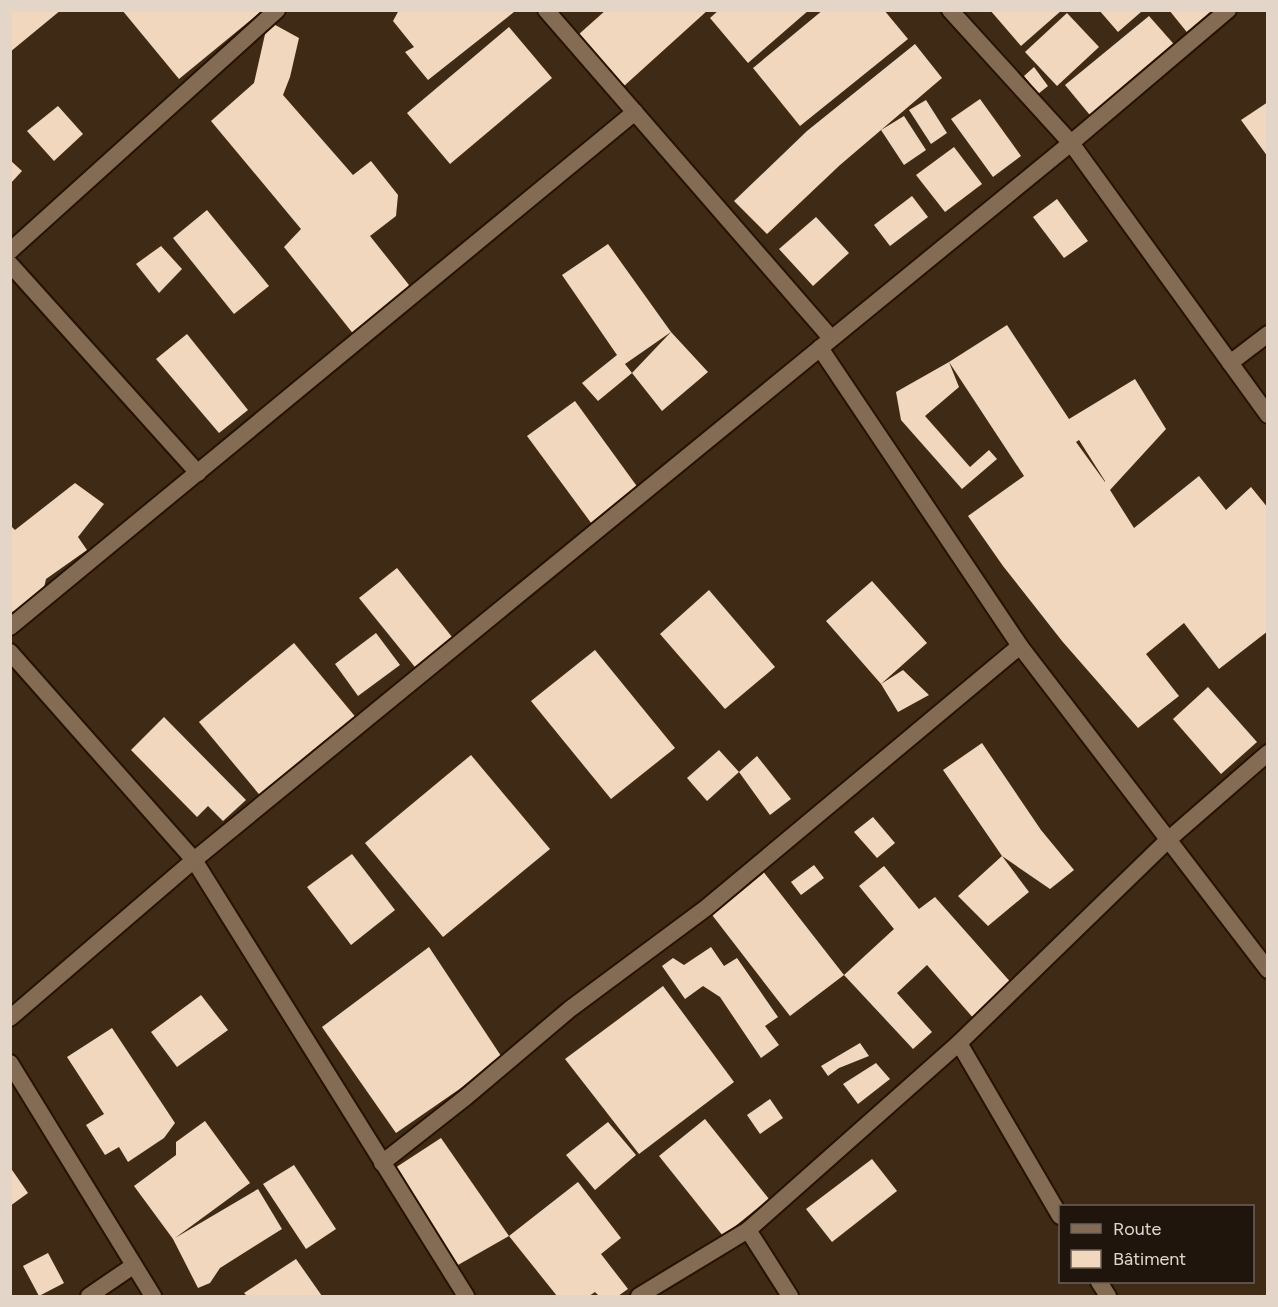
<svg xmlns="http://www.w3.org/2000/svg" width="1278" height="1307" viewBox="0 0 1278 1307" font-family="Figtree,sans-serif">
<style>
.building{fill:#f1d7bd;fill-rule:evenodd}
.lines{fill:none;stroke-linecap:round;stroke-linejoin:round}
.minor-casing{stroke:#251200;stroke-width:20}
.tertiary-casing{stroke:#251200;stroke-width:20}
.minor{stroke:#836b54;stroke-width:16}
.tertiary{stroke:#836b54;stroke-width:16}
</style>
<rect width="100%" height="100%" fill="#3f2b15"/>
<g class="building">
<polygon points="10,10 61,10 10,52"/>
<polygon points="122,10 263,10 179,79"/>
<polygon points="399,10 513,10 514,12 428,80 405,52 414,47 393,21"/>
<polygon points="606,10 708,10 624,86 578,35"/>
<polygon points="719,10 809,10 748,63 710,18"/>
<polygon points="823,10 884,10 908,39 800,126 753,68"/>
<polygon points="990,10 1062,10 1021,46"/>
<polygon points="1099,10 1140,10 1141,12 1118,32"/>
<polygon points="1169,10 1222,10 1190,36"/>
<polygon points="1067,13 1099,47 1057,86 1025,52"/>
<polygon points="1149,16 1179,50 1094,120 1065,85"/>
<polygon points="268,21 299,38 290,77 283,95 353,175 371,161 398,195 396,216 370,236 409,285 384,322 359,341 284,247 301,229 211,121 254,83"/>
<polygon points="509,27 552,78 450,164 407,113"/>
<polygon points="915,44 942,78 840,165 767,234 734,201 807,131"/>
<polygon points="1034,67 1048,86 1038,94 1024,76"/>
<polygon points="980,99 1021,156 993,177 951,119"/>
<polygon points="926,100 947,133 931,144 909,110"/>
<polygon points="1268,102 1268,157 1241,120"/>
<polygon points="58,106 83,134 54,161 27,131"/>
<polygon points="904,116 926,150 904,165 881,130"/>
<polygon points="954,147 982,184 945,212 916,175"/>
<polygon points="10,160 22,171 10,184"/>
<polygon points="912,196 928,217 890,246 874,225"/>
<polygon points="1057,199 1088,241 1064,258 1033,217"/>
<polygon points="207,210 269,286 234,314 173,238"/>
<polygon points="816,217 849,253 813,286 779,249"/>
<polygon points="608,244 671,332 708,372 662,411 632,373 671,332 625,364 632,373 598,401 582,383 617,355 562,275"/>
<polygon points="161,246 182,269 159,293 136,264"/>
<path d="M1007,325l62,94 66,-40 31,50 -56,61 24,38 65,-52 27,34 25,-23 17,21v123l-49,38 -35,-46 -38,31 33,42 -41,32 -76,-87 -59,-75 -35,-50 56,-40 -75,-114 10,25 -34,29 45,51 19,-17 8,9 -35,30 -61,-69 -5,-28 53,-30zM1079,440l26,41v1l-29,-40z"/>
<polygon points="187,334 248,410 219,433 156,359"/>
<polygon points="575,401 644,496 597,531 527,436"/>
<polygon points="75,483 104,504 78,537 87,550 46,579 43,592 20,611 10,612 10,525 15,530"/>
<polygon points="397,568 460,647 423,677 359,598"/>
<polygon points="872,581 927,643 881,684 903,670 929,695 898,712 881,684 826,621"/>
<polygon points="709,590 775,667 725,709 660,634"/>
<polygon points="376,633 400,665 358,696 335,664"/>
<polygon points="294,643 358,720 263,799 199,722"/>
<polygon points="595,650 675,748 611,799 531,701"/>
<polygon points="1208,687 1257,742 1221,774 1173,719"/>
<polygon points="164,717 246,800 223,821 208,806 197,817 131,750"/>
<polygon points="982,743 1041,830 1074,870 1050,889 1002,856 1029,892 988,926 958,896 1002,856 943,770"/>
<polygon points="719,750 739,772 707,801 687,778"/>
<polygon points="471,755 550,849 443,937 365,843"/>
<polygon points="757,756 791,799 770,815 739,772"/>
<polygon points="873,817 895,843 877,858 854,832"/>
<polygon points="352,854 395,910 351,945 307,887"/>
<polygon points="814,865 824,878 801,895 791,882"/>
<polygon points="884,866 919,909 935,897 1014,986 975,1020 927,965 897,993 932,1032 913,1049 844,975 790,1016 709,911 762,870 844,975 894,929 859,886"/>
<polygon points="429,947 503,1059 396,1133 322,1027"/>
<polygon points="711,947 724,966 737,958 778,1017 765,1026 779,1045 761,1058 720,997 703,986 685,999 662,966 673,958 684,965"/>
<polygon points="663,986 734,1082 639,1154 565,1059"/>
<polygon points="201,995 228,1030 177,1067 151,1032"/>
<polygon points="112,1028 175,1123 164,1138 128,1162 119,1147 105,1155 86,1125 104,1114 67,1057"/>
<polygon points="860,1043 869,1056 839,1068 828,1076 821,1066"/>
<polygon points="876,1063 890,1079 858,1104 843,1084"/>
<polygon points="770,1099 783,1118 760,1134 747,1115"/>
<polygon points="705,1119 769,1199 723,1236 659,1156"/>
<polygon points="205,1121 250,1183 175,1238 258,1189 282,1229 220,1268 210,1283 198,1288 173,1239 134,1186 176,1155 176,1142"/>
<polygon points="608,1122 636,1155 595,1190 566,1155"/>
<polygon points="441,1138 509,1236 458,1265 395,1168"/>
<polygon points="872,1159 897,1191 832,1242 806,1209"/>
<polygon points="294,1165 336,1229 306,1249 263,1184"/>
<polygon points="10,1167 28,1193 10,1206"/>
<polygon points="578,1182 621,1238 601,1254 628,1289 618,1296 599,1296 595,1292 589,1296 557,1296 509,1236"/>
<polygon points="48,1253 64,1283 39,1296 23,1266"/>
<polygon points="296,1259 322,1296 247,1296 244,1293"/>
</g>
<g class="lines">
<g class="minor-casing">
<g id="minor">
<polyline points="546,10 831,338"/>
<polyline points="10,251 277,10"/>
<polyline points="10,264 198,473"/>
<polyline points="820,348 1020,646 1268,970"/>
<polyline points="1230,363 1268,334"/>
<polyline points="10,627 635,112"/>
<polyline points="10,652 194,860 466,1296"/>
<polyline points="10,1018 194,860 1071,143 1228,10"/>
<polyline points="959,1043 1060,1216"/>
<polyline points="10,1063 153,1296"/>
<polyline points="382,1163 466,1097 570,1009 706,908 1020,646"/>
<polyline points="748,1230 790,1296"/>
<polyline points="1099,1282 1108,1296"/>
<polyline points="89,1296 133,1266"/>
<polyline points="639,1296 748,1230 959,1043 1168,840 1268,753"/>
</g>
</g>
<g class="tertiary-casing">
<polyline id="tertiary" points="950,10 1071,143 1268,415"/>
</g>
<use href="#minor" class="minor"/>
<use href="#tertiary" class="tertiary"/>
</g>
<rect width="1278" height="1307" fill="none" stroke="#e3d6c9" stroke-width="24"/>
<rect x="1059" y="1205" width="195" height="78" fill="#1f150c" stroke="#6d6258" stroke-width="1.5"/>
<rect x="1071" y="1224" width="30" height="9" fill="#836b54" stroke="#6d6258" stroke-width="1.5"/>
<text x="1113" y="1235" font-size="18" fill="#e3d6c9">Route</text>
<rect x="1071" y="1250" width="30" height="18" fill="#f1d7bd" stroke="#6d6258" stroke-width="1.5"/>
<text x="1113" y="1265" font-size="18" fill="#e3d6c9">Bâtiment</text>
</svg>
